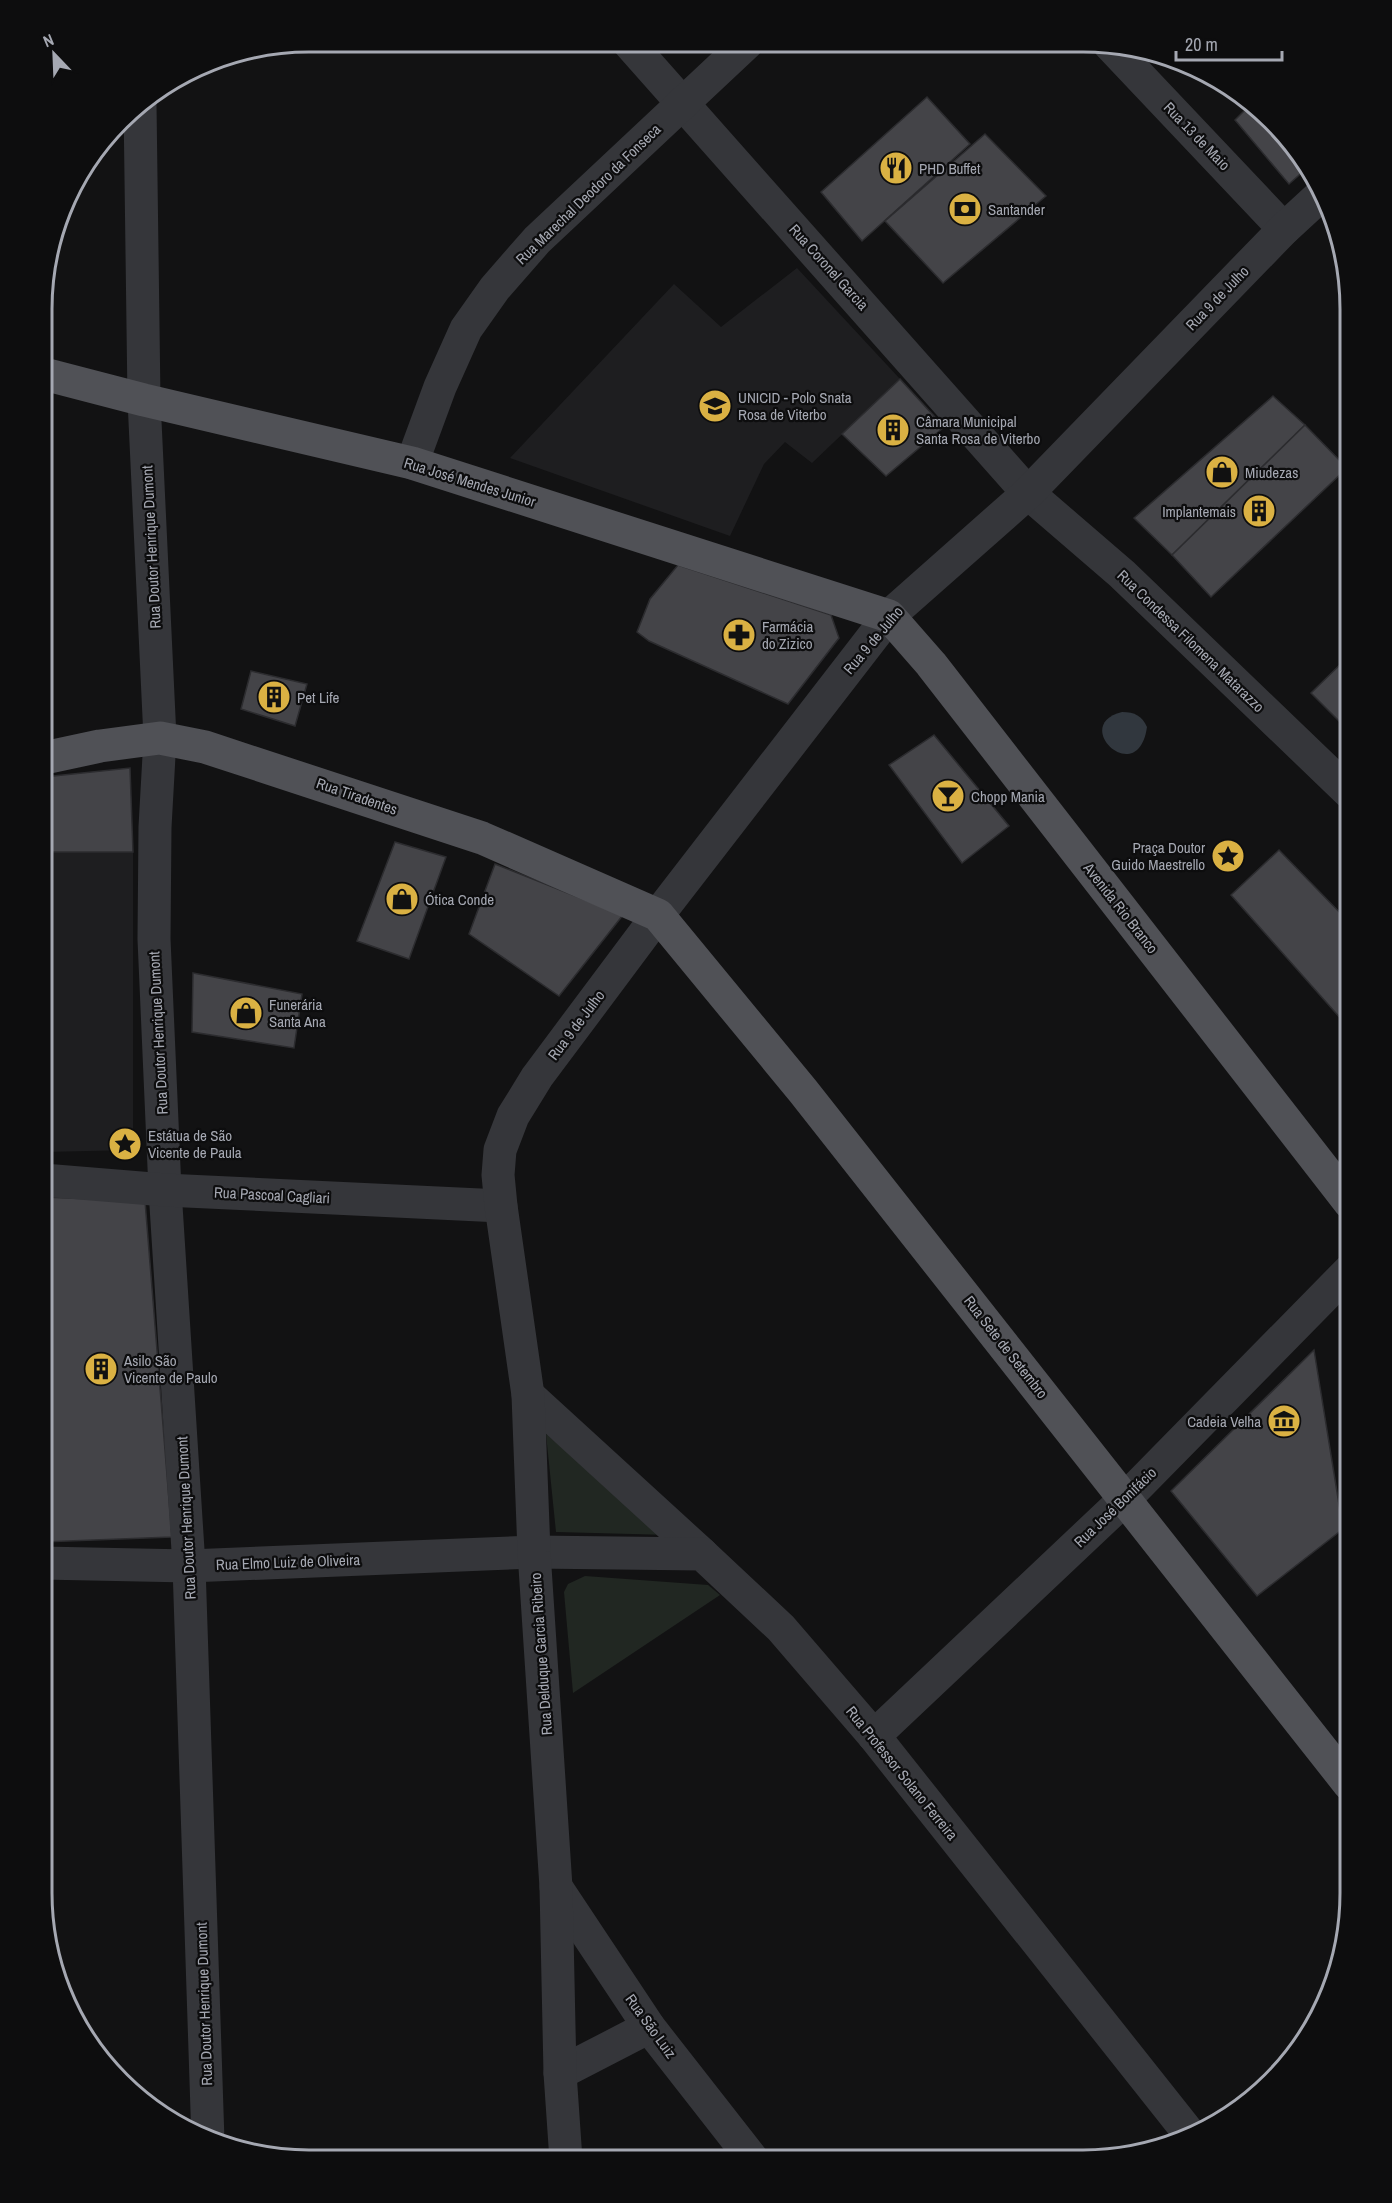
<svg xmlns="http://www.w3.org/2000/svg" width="1392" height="2203" viewBox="0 0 1392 2203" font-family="'Archivo Narrow',sans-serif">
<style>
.built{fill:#1e1e20}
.green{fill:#212722}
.water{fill:#31373e}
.building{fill:#444448;stroke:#2c2c2f;stroke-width:1.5}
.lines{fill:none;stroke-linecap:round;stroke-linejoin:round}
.minor{stroke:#35363a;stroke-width:33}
.major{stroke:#505156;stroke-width:33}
.labels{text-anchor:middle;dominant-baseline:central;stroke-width:4.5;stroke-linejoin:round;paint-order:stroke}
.street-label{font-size:15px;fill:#a5a8b2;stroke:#0d0d0e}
.poi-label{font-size:15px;fill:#a5a8b2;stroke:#0d0d0e;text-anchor:start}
.rim{fill:none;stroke:#a5a8b2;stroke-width:3}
</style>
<rect width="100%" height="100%" fill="#121213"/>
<g class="built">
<polygon points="797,268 900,379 812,463 785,442 764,464 730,536 510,458 674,284 721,327"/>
<polygon points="43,852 133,852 133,1150 43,1152"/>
</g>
<g class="green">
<polygon points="546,1434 670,1535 556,1532"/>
<polygon points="585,1576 708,1585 720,1595 573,1693 564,1592 568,1584"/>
</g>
<path class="water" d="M1122,712c13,0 20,4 25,15 -9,63 -78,-2 -25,-15z"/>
<g class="building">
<polygon points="927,97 970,144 862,241 821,192"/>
<polygon points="1251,104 1294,147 1307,168 1289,184 1235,120"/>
<polygon points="985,134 1046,196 943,283 885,221"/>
<polygon points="900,379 944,427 886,476 842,434"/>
<polygon points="1273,396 1305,425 1172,555 1134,518"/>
<polygon points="1305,425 1347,468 1211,597 1172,555"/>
<polygon points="678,565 831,615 839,638 788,704 649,641 637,632 650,599"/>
<polygon points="1350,655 1350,732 1311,693"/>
<polygon points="251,671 307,684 295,726 241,709"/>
<polygon points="934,735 1009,826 962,863 889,765"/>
<polygon points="130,768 133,852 43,852 44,777"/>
<polygon points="395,842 446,857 409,959 357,941"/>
<polygon points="1279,850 1350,923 1350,1029 1231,895"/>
<polygon points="495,864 623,915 559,996 469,934"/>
<polygon points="193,973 302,994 294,1048 192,1032"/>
<polygon points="43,1197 145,1201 172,1537 42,1542"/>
<polygon points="1314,1350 1343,1529 1257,1596 1171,1491"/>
</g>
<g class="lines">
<g class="minor">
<polyline points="629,43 1028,493 1122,574 1350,793"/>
<polyline points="1109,44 1284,229"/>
<polyline points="140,104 144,400 160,738 155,827 154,939 165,1190 189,1566 208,2141"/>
<polyline points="412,463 440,387 466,329 495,288 537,240 747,43"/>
<polyline points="43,1180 165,1190 501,1206"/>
<polyline points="528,1395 702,1554"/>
<polyline points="42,1563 189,1566 534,1552 702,1554 781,1628 874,1736 1192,2137"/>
<polyline points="874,1736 1126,1498 1350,1270"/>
<polyline points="556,1887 649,2027 753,2160"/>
<polyline points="560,2073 649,2027"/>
<polyline points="566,2160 560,2073 556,1887 534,1552 528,1395 501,1206 498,1175 500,1150 513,1116 537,1077 658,915 889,616 1028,493 1284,229 1322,194"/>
</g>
<g class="major">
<polyline points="44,374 144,400 412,463 889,616 931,664 1350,1203"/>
<polyline points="44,758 100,746 160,738 205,747 482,838 658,915 803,1091 1349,1784"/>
</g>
</g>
<defs>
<g id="restaurant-disc" transform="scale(1.725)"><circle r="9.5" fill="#dab143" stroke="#0d0d0e"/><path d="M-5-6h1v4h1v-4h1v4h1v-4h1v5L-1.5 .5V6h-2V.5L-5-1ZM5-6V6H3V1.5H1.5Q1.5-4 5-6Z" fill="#111"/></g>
<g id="bank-disc" transform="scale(1.725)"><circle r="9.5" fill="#dab143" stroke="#0d0d0e"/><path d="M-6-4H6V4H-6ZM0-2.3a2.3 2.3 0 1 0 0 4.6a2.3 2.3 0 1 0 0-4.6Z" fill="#111"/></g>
<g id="university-disc" transform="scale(1.725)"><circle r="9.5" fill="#dab143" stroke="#0d0d0e"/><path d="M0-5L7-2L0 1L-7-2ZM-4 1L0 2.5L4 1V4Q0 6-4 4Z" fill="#111"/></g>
<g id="building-disc" transform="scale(1.725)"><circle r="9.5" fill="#dab143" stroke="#0d0d0e"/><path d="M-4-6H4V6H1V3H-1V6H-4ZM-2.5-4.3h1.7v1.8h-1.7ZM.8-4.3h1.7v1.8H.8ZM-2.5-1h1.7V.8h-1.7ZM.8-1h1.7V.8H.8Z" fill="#111"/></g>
<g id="shop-disc" transform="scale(1.725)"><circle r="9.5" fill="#dab143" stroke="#0d0d0e"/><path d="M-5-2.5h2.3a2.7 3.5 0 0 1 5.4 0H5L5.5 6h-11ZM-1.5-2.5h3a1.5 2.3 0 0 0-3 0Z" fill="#111"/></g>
<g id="pharmacy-disc" transform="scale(1.725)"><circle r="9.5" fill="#dab143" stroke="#0d0d0e"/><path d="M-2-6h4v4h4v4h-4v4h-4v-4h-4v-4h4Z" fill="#111"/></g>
<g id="bar-disc" transform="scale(1.725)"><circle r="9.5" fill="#dab143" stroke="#0d0d0e"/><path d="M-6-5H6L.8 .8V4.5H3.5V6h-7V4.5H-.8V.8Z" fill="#111"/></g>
<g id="sight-disc" transform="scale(1.725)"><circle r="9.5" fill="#dab143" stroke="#0d0d0e"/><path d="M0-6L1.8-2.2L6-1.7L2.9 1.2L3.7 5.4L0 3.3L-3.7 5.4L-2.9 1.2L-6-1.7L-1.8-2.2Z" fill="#111"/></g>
<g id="museum-disc" transform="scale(1.725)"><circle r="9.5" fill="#dab143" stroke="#0d0d0e"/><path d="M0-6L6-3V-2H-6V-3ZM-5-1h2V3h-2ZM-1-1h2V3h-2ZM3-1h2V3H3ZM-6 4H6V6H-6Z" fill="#111"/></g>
</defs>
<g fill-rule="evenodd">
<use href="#restaurant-disc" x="896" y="168"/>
<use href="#bank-disc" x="965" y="209"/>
<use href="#university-disc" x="715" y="406"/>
<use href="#building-disc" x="893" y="430"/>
<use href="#shop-disc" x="1222" y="472"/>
<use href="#building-disc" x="1259" y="511"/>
<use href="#pharmacy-disc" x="739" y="635"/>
<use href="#building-disc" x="274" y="697"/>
<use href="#bar-disc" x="948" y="796"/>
<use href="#sight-disc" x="1228" y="856"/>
<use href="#shop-disc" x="402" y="899"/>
<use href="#shop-disc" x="246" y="1013"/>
<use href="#sight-disc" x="125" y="1144"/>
<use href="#building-disc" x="101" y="1369"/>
<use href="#museum-disc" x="1284" y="1421"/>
</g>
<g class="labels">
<g class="street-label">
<text transform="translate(1197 136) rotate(46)">Rua 13 de Maio</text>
<text transform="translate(588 194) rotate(-44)">Rua Marechal Deodoro da Fonseca</text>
<text transform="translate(829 267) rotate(48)">Rua Coronel Garcia</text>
<text transform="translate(1217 298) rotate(-46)">Rua 9 de Julho</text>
<text transform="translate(470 482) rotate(17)">Rua José Mendes Junior</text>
<text transform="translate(151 547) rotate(-93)">Rua Doutor Henrique Dumont</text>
<text transform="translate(873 640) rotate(-50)">Rua 9 de Julho</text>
<text transform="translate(1191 641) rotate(44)">Rua Condessa Filomena Matarazzo</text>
<text transform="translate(357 796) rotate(19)">Rua Tiradentes</text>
<text transform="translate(1121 908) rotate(52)">Avenida Rio Branco</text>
<text transform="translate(576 1025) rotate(-53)">Rua 9 de Julho</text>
<text transform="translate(158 1033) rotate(-93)">Rua Doutor Henrique Dumont</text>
<text transform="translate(272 1195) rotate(3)">Rua Pascoal Cagliari</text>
<text transform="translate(1006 1347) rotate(52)">Rua Sete de Setembro</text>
<text transform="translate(1115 1507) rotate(-44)">Rua José Bonifácio</text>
<text transform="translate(186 1518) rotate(-93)">Rua Doutor Henrique Dumont</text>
<text transform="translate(288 1562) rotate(-2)">Rua Elmo Luiz de Oliveira</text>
<text transform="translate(541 1654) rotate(-94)">Rua Delduque Garcia Ribeiro</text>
<text transform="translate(902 1773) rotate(51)">Rua Professor Solano Ferreira</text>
<text transform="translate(204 2004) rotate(-92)">Rua Doutor Henrique Dumont</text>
<text transform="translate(651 2026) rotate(54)">Rua São Luiz</text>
</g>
<g class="poi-label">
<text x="919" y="168">PHD Buffet</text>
<text x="988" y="209">Santander</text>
<text x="738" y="397">UNICID - Polo Snata<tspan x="738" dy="17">Rosa de Viterbo</tspan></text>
<text x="916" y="421">Câmara Municipal<tspan x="916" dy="17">Santa Rosa de Viterbo</tspan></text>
<text x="1245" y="472">Miudezas</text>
<text x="1236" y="511" text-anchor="end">Implantemais</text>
<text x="762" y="626">Farmácia<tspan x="762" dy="17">do Zizico</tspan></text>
<text x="297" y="697">Pet Life</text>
<text x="971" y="796">Chopp Mania</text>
<text x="1205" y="847" text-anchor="end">Praça Doutor<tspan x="1205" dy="17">Guido Maestrello</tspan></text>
<text x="425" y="899">Ótica Conde</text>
<text x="269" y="1004">Funerária<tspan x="269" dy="17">Santa Ana</tspan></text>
<text x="148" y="1135">Estátua de São<tspan x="148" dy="17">Vicente de Paula</tspan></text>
<text x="124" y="1360">Asilo São<tspan x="124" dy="17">Vicente de Paulo</tspan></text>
<text x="1261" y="1421" text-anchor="end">Cadeia Velha</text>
</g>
</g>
<path d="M0 0H1392V2203H0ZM309 52H1083A257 257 0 0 1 1340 309V1893A257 257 0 0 1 1083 2150H309A257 257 0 0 1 52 1893V309A257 257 0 0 1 309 52Z" fill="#0d0d0e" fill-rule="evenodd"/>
<path class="rim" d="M309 52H1083A257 257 0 0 1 1340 309V1893A257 257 0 0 1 1083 2150H309A257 257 0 0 1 52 1893V309A257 257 0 0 1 309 52Z"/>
<g transform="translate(54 54) rotate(337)" stroke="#0d0d0e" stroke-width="4.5" paint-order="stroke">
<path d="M0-4.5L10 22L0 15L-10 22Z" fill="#a5a8b2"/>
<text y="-9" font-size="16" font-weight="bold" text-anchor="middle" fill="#a5a8b2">N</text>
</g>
<path d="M1176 51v9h106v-9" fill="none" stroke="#a5a8b2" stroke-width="3"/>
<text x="1185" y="51" font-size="18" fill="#a5a8b2" stroke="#0d0d0e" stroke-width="4.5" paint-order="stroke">20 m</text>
</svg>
